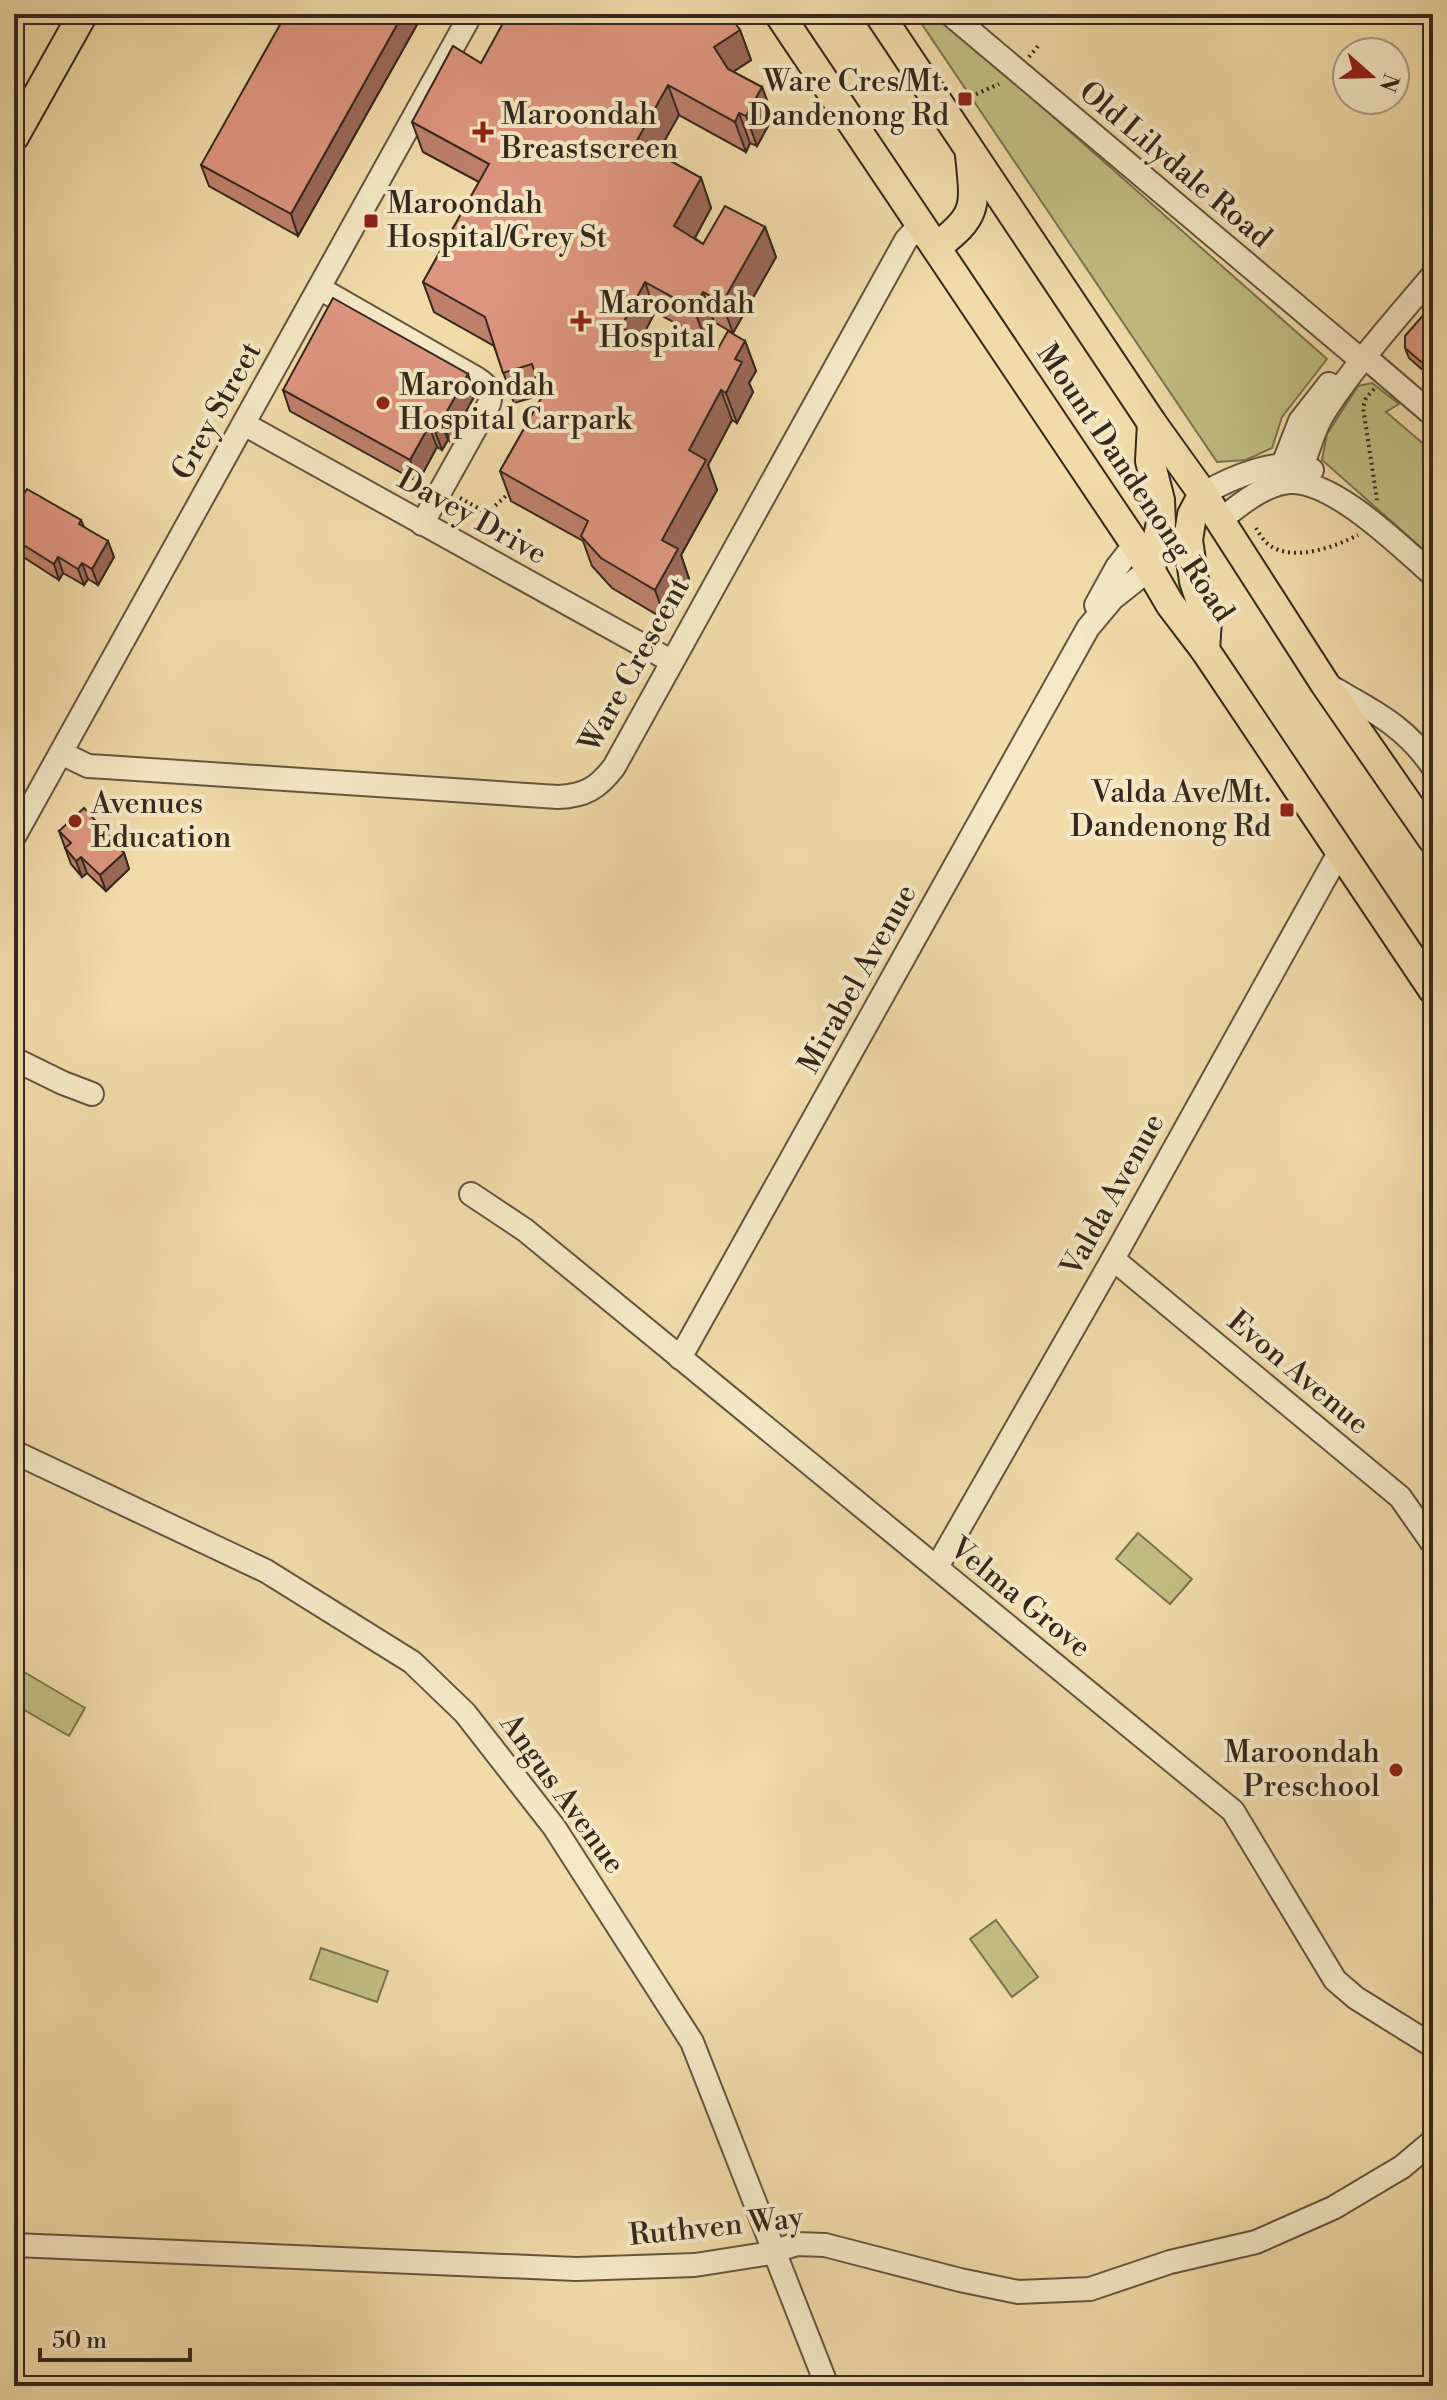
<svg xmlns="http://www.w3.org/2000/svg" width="1447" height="2400" viewBox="0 0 1447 2400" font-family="'Libre Bodoni',serif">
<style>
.green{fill:#c1be83;stroke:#7b7350;stroke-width:2}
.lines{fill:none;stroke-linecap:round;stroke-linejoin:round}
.minor-casing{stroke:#64553f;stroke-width:26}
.major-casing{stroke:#35281c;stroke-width:32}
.path{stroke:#35281c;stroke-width:4;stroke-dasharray:2 4;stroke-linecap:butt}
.minor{stroke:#f5e8c7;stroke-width:22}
.major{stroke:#f0dba9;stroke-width:28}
.wall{fill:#be806d;stroke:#35281c;stroke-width:2}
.shaded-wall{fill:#9b6859;stroke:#35281c;stroke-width:2}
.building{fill:#dd957f;stroke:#35281c;stroke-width:2}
.poi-dot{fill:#8f2418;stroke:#f5e8c7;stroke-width:3}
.labels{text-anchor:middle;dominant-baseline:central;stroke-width:8;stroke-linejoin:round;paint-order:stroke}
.poi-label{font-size:30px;fill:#35281c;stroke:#f5e8c7;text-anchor:start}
.street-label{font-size:30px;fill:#35281c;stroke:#f5e8c7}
</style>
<rect width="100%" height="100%" fill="#f0dba9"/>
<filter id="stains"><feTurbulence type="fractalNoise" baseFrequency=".0025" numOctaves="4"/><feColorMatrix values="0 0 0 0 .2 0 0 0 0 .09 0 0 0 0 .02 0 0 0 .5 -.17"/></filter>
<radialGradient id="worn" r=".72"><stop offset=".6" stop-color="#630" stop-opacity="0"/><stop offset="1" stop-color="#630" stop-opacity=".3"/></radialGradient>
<g class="green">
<polygon points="915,14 937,14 1327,359 1282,417 1272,448 1246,460 1217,462"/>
<polygon points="1372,383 1399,404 1386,412 1433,452 1433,558 1322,460 1327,434 1358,386"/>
<polygon points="1138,1533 1192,1579 1170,1604 1116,1559"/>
<polygon points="24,1672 85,1708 69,1736 14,1704 14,1689"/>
<polygon points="996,1920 1038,1977 1012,1997 970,1939"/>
<polygon points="321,1948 388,1971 377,2002 310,1979"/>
</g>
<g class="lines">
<g class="minor-casing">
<g id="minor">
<polyline points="950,14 1361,360"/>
<path d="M319,288l157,90c11,7 17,13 13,26l-67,120"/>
<polyline points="1364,356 1433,415"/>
<polyline points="244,424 671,661"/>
<polyline points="1282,467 1300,421 1329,384"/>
<path d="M1290,482c21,-24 18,-45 35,-71 32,-49 71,-92 108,-136"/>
<path d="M1203,494c25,-15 81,-40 109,-24"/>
<path d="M1219,521c19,-15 45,-37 70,-39 44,-3 112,65 144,93"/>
<polyline points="1096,605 1117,567 1135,544"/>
<path d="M1326,684c44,26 77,39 107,83"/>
<path d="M61,753l27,13 17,1 453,30c27,-1 40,-9 56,-30l292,-527 14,-15"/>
<polyline points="14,837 471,14"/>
<polyline points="14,1059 63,1083 92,1094"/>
<polyline points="471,1194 525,1230 1233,1811 1335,1980 1356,1998 1433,2046"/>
<polyline points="1113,1259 1400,1497 1433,1544"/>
<polyline points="680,1358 1088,628 1113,598 1151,568"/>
<polyline points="14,1452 266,1571 412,1662 465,1713 554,1827 692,2042 827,2386"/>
<polyline points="937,1567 1113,1259 1340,851"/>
<polyline points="14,2245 576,2269 695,2265 765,2254 797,2244 825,2245 960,2280 1018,2292 1090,2289 1170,2262 1256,2242 1333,2208 1402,2167 1433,2141"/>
</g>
</g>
<g class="major-casing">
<g id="major">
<polyline points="779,14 1135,544 1170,604 1205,650 1433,990"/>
<polyline points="879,14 1152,423 1203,494 1325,684 1433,840"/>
<polyline points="14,137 83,14"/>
<path d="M936,247c43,-32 39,-41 34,-92"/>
<polyline points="1203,494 1192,515 1188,540 1194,581 1207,620 1205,650"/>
<polyline points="1151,568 1161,523 1160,500 1150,461 1152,423"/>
</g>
</g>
<g class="path">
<polyline points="1029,57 1039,45"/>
<polyline points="965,99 999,84"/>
<polyline points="1374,389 1366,398 1363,407 1377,500"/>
<polyline points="460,498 487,513 507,495"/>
<path d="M1256,528c3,5 7,12 12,16 23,19 67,3 90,-9"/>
</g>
<use href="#minor" class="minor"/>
<use href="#major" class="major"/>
</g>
<g class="wall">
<polygon points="423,14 298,236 209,186 201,165"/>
<polygon points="740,30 751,60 733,72 762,87 773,117 757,146 750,143 746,152 679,115 657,153 701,178 711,208 695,238 703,244 765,227 776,257 733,333 714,322 705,339 655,312 641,339 653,346 718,349 745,341 756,371 749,383 753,392 737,423 732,420 708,465 717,490 681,555 689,579 666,620 612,588 592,566 583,541 511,501 500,471 542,397 541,395 514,403 494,346 434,312 423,282 479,182 423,152 412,122 481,63"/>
<polygon points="1433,304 1433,379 1409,358 1405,348"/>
<polygon points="283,390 475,395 450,441 448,440 442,450 437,447 418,482 290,411"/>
<polygon points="14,510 81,520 84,527 114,557 98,585 88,579 84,585 63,573 59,580 14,551"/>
<polygon points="59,831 124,853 129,869 106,891 87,873 82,877 71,864"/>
</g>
<g class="shaded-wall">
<polygon points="403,14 423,14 298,236 291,214"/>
<polygon points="740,30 751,60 725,77 714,47"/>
<polygon points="668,85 679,115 647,172 636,142"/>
<polygon points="762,87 773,117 757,146 746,116"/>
<polygon points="739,113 750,143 746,152 735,122"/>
<polygon points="701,178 711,208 685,256 674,226"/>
<polygon points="765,227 776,257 733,333 722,303"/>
<polygon points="645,282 655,312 632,357 621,327"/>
<polygon points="703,292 714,322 705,339 694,309"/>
<polygon points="745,341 756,371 749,383 753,392 737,423 726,393 735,359"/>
<polygon points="468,374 475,395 450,441 442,420"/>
<polygon points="721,390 732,420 708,465 717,490 681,555 689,579 666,620 655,590 662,540 689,450"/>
<polygon points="440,419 448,440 442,450 434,429"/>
<polygon points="429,426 437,447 418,482 410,460"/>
<polygon points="108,541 114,557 98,585 92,569"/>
<polygon points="58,557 63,573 59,580 54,564"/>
<polygon points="82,563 88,579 84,585 78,569"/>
<polygon points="124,853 129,869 106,891 100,875"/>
<polygon points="81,857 87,873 82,877 76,861"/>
</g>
<g class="building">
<polygon points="286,14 403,14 291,214 201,165"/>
<polygon points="508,14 729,14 740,30 714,47 728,69 762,87 746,116 739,113 735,122 668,85 636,142 701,178 674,226 703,244 725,206 765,227 722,303 703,292 694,309 645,282 621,327 653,346 661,333 687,348 694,336 718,349 728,331 745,341 735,359 742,362 726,393 721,390 689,450 706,460 662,540 678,549 655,590 601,558 581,536 588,521 500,471 542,397 532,364 503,373 485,317 423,282 489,164 412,122 453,46 481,63"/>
<polygon points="333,298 468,374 442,420 440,419 434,429 429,426 410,460 283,390"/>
<polygon points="1433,304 1433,372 1405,348 1405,336"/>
<polygon points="27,489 81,520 79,524 108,541 92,569 82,563 78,569 58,557 54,564 14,539 14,510"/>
<polygon points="84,808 124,853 100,875 81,857 76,861 65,848 71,843 59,831"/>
</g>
<g class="poi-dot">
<rect x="957" y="91" width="16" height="16" rx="4"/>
<path d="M479 120h8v8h8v8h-8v8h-8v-8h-8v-8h8z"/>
<rect x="363" y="213" width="16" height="16" rx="4"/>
<path d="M577 309h8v8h8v8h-8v8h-8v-8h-8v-8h8z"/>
<circle cx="383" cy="403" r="8"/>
<rect x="1279" y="802" width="16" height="16" rx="4"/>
<circle cx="75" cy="821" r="8"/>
<circle cx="1396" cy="1770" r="8"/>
</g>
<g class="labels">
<g class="poi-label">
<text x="949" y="82" text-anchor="end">Ware Cres/Mt.<tspan x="949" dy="34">Dandenong Rd</tspan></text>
<text x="501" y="115">Maroondah<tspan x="501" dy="34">Breastscreen</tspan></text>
<text x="387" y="204">Maroondah<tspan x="387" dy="34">Hospital/Grey St</tspan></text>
<text x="599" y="304">Maroondah<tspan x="599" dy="34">Hospital</tspan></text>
<text x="399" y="386">Maroondah<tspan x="399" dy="34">Hospital Carpark</tspan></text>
<text x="1271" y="793" text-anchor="end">Valda Ave/Mt.<tspan x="1271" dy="34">Dandenong Rd</tspan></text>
<text x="91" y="804">Avenues<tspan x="91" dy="34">Education</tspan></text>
<text x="1380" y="1753" text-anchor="end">Maroondah<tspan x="1380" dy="34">Preschool</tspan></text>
</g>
<g class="street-label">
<text transform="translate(1175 165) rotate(40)">Old Lilydale Road</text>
<text transform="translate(217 411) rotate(-61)">Grey Street</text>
<text transform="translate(1135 483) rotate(56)">Mount Dandenong Road</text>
<text transform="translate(472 517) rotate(29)">Davey Drive</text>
<text transform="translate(635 665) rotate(-61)">Ware Crescent</text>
<text transform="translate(858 979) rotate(-61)">Mirabel Avenue</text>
<text transform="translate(1113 1195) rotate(-61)">Valda Avenue</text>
<text transform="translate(1298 1373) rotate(40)">Evon Avenue</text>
<text transform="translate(1020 1598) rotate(39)">Velma Grove</text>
<text transform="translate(562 1794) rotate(54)">Angus Avenue</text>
<text transform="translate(716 2227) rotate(-6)">Ruthven Way</text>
</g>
</g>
<rect width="1447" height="2400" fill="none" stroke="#f0dba9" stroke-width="48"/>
<rect x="16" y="16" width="1415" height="2368" fill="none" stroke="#35281c" stroke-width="4"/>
<rect x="24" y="24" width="1399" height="2352" fill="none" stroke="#35281c" stroke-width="2"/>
<g transform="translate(1371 76) rotate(110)"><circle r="38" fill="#f5e8c7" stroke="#a89b83" stroke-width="2"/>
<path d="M0-6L14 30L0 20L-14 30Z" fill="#8f2418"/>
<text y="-12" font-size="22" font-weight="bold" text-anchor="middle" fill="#35281c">N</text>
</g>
<path d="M40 2348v12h150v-12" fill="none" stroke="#35281c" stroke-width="4"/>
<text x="52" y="2348" font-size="24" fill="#35281c" stroke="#f5e8c7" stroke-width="6" paint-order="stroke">50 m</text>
<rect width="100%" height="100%" filter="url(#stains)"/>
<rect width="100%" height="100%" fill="url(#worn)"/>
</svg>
